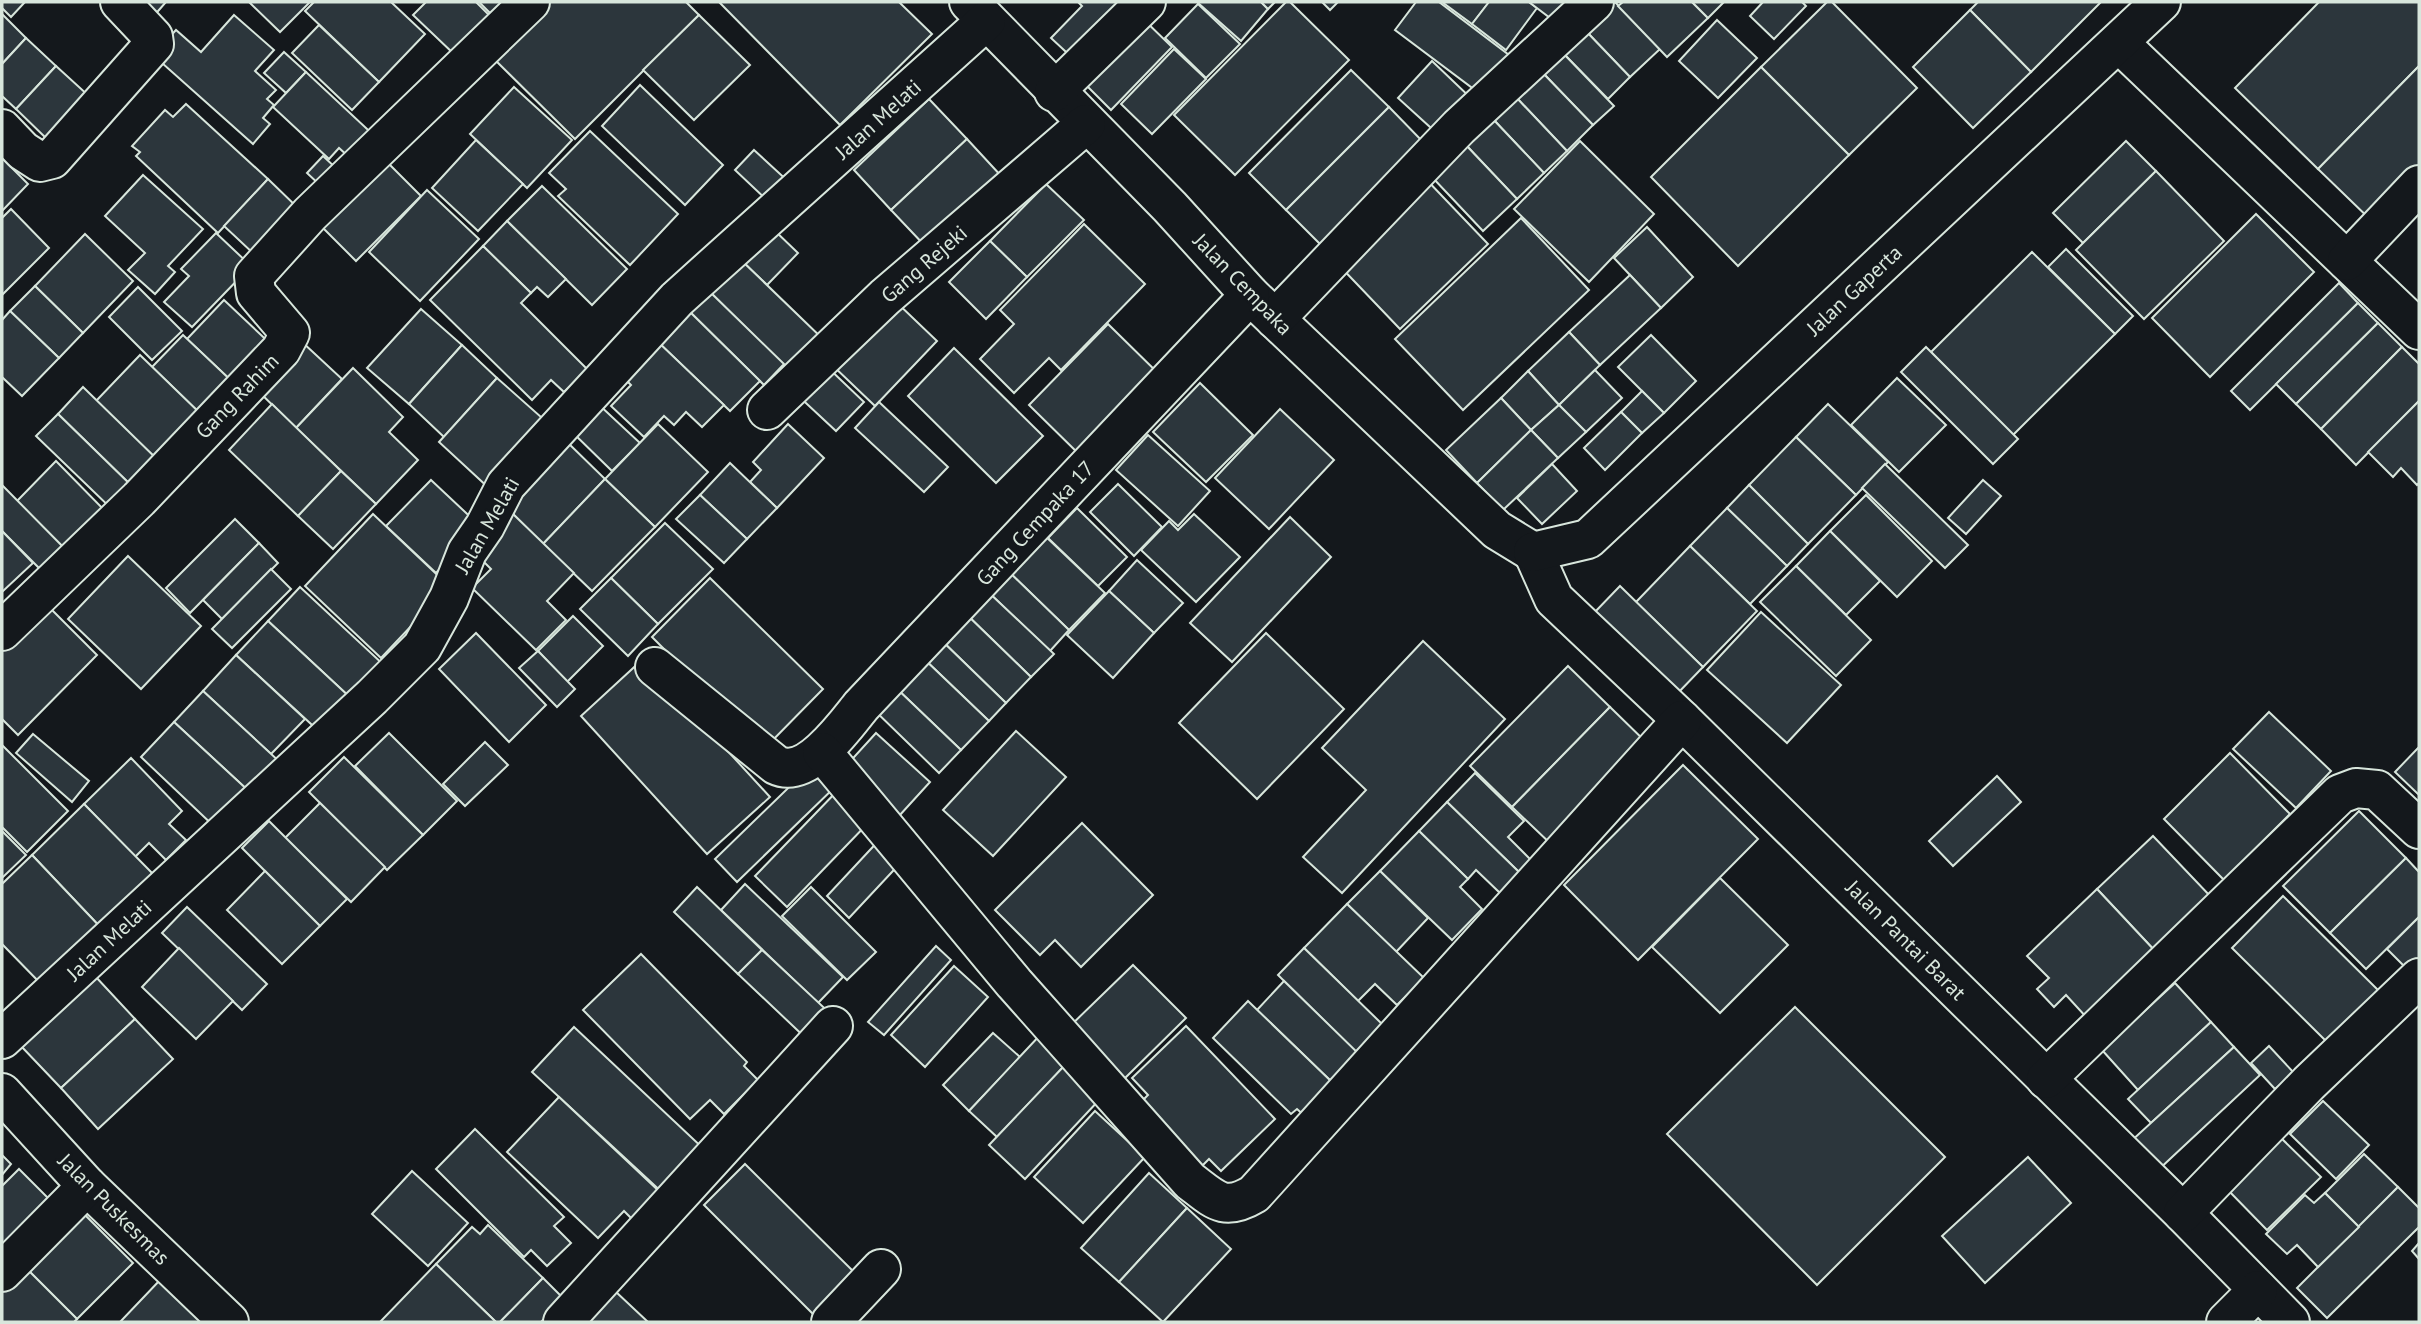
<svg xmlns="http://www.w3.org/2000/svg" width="2421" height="1324" viewBox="0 0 2421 1324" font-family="'PT Sans',sans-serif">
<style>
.building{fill:#2c363c;stroke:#d8e6dc;stroke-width:2}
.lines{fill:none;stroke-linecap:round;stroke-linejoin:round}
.minor-casing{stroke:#d8e6dc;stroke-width:42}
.minor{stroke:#14181c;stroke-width:38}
.labels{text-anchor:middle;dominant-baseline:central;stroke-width:5;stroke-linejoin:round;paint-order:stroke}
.street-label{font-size:21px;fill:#d8e6dc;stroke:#14181c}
</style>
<rect width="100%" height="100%" fill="#14181c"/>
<g class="building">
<polygon points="2,2 25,2 11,17 2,8"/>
<polygon points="135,2 166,2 152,18"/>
<polygon points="249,2 310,2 280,32"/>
<polygon points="314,2 391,2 425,34 379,82 305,11"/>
<polygon points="426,2 476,2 491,17 455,55 413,15"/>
<polygon points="479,2 526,2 503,26"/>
<polygon points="535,2 686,2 699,15 575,139 486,51"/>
<polygon points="719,2 899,2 932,34 840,125"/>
<polygon points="1078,2 1137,2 1079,64 1051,38 1082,6"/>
<polygon points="1197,2 1261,2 1268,9 1241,41"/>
<polygon points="1261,2 1275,2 1268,9"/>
<polygon points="1286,2 1290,2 1349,60 1235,175 1174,115"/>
<polygon points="1322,2 1338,2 1330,10"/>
<polygon points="1416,2 1439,2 1509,55 1479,93 1395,30"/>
<polygon points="1442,2 1489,2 1472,24"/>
<polygon points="1489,2 1529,2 1537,8 1506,50 1472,24"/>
<polygon points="1529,2 1574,2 1558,24"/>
<polygon points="1610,2 1615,2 1660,49 1630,77 1583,28"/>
<polygon points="1623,2 1692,2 1708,18 1667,57 1618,6"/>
<polygon points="1692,2 1724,2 1708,18"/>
<polygon points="1763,2 1802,2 1806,6 1774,39 1750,16"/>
<polygon points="1827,2 1832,2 1917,88 1849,155 1761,67"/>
<polygon points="1978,2 2101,2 2031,72 1970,10"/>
<polygon points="2319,2 2419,2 2419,66 2318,169 2235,88"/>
<polygon points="1198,4 1240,44 1206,78 1165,38"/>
<polygon points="1970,10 2031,72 1973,128 1913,67"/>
<polygon points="1137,13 1172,47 1111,110 1077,76"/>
<polygon points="2,14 26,38 2,64"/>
<polygon points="234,15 274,50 255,71 276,90 267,99 274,105 263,118 270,124 253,144 153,55 176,30 201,52"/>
<polygon points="699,15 750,65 694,120 643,70"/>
<polygon points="1717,20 1757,58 1718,98 1679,61"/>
<polygon points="319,25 379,82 352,110 292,53"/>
<polygon points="1583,28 1630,77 1608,99 1560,50"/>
<polygon points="26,38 56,66 16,109 2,96 2,64"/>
<polygon points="1174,49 1206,79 1152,134 1121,104"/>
<polygon points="1560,50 1614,106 1593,125 1540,70"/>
<polygon points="284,52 306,72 286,93 264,73"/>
<polygon points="1432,61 1474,101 1441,137 1398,98"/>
<polygon points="56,66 90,97 49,141 16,109"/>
<polygon points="2419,66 2419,181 2376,225 2318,169"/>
<polygon points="1761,67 1849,155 1738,266 1651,177"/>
<polygon points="1351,70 1389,107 1286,210 1249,173"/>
<polygon points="1540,70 1593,125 1567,151 1514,95"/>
<polygon points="306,72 381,142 359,166 339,148 329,159 273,107"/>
<polygon points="640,85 723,165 685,205 602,126"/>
<polygon points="514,87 572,140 527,188 470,134"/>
<polygon points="1514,95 1567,151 1544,173 1491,117"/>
<polygon points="929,99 967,139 891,210 854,170"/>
<polygon points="186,104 268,179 218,233 136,156 140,152 132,146 165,110 173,117"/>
<polygon points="1389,107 1427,146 1324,248 1286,210"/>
<polygon points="1491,117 1544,173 1517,199 1464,143"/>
<polygon points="590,131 678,214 630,265 558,196 566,189 549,173"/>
<polygon points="967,139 1003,178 927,248 891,210"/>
<polygon points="476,140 523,184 478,231 432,188"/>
<polygon points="1580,141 1654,214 1589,282 1514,209"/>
<polygon points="2126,141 2156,171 2083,243 2053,213"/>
<polygon points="1464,143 1517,199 1483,231 1431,176"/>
<polygon points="754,150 791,184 772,205 735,170"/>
<polygon points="376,151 421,196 356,261 311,216"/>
<polygon points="323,156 337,169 321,186 307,173"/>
<polygon points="2,158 28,184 2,211"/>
<polygon points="2156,171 2224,241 2144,319 2076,250"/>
<polygon points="143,175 203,229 168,266 175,272 155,294 128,270 145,253 105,216"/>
<polygon points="1422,175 1488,244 1400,329 1333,259"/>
<polygon points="268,179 298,208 255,255 224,226"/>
<polygon points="1046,184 1084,220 1027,277 990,241"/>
<polygon points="542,186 627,269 592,305 507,221"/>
<polygon points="427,190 479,239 420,301 369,252"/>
<polygon points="11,209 49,248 2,295 2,218"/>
<polygon points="2256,214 2314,272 2210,377 2152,318"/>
<polygon points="1521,218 1589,290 1463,410 1395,339"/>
<polygon points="507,221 566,279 548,297 537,287 531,293 483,246"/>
<polygon points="1084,224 1145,284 1061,370 1049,358 1014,393 980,359 1014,324 1000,310"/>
<polygon points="1647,227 1693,277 1661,308 1614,258"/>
<polygon points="772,228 798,253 767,285 741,260"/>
<polygon points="216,233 251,266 192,327 164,302 189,276 181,269"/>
<polygon points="85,234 133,281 83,333 35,286"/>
<polygon points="990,241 1027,277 986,319 949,282"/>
<polygon points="483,246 531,293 521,303 587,369 564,392 551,380 532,400 430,300"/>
<polygon points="2066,249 2133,316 2115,334 2048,267"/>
<polygon points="2032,252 2115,334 2013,435 1931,352"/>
<polygon points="741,260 826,342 794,375 710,292"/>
<polygon points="1630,275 1661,308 1600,365 1569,332"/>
<polygon points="2339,283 2358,303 2250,410 2231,391"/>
<polygon points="35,286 83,333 59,358 10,311"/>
<polygon points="138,287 182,331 152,360 109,317"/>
<polygon points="710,292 784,364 764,385 690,312"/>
<polygon points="892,298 937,341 875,406 830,363"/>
<polygon points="224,300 277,350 240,389 187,339"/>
<polygon points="2358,303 2378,323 2296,404 2276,384"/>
<polygon points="421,309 462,345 409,404 367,368"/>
<polygon points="10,311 59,358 22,396 2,377 2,320"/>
<polygon points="690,312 760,381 730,411 660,344"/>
<polygon points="2378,323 2402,347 2321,429 2296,404"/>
<polygon points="1108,324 1165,380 1085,460 1029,405"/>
<polygon points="1569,332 1600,365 1559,405 1528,371"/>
<polygon points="183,335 240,389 208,421 152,367"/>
<polygon points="1651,335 1696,381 1664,413 1618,367"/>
<polygon points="656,340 724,405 702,427 686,412 674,425 664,416 644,437 611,406 631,385 622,376"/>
<polygon points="301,341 342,379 296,428 256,389"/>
<polygon points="462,345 497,378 444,437 409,404"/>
<polygon points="1926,347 2018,439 1993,464 1901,372"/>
<polygon points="2402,347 2419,364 2419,401 2356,465 2321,429"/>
<polygon points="954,348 1043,436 996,483 908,396"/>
<polygon points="140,355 208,421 165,467 96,401"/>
<polygon points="821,361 864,402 836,431 793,391"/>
<polygon points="353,368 403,417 389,432 418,460 376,504 296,428"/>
<polygon points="1595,370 1622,398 1586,432 1559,405"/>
<polygon points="1528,371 1559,405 1531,430 1501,398"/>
<polygon points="497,378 550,425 491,490 439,442"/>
<polygon points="1897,378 1946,425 1899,472 1851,425"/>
<polygon points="1200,383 1253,435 1206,482 1153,432"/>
<polygon points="83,387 165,467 139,493 58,414"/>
<polygon points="1642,391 1664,413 1642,433 1621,412"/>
<polygon points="1501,398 1531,430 1477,483 1446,450"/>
<polygon points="2419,401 2419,483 2417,485 2401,468 2393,477 2368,452"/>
<polygon points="596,402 640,443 612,471 569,429"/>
<polygon points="879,402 948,467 924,492 855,428"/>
<polygon points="272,404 341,471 298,516 229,450"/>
<polygon points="1828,404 1888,462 1856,495 1796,437"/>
<polygon points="1559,405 1586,432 1558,458 1531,430"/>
<polygon points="1280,409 1334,460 1269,529 1215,478"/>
<polygon points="1621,412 1642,433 1605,470 1584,448"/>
<polygon points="58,414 139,493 118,515 36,436"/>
<polygon points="658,424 708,472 655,527 605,479"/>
<polygon points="788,424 824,458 777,508 750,482 761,470 753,462"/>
<polygon points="1531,430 1558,458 1503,510 1477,483"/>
<polygon points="1148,435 1210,491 1178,526 1116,470"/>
<polygon points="1796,437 1856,495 1808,544 1749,485"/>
<polygon points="565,440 605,479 543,544 503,504"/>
<polygon points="56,461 111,517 72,556 17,501"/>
<polygon points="730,463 777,508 747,539 700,495"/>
<polygon points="1552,464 1577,491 1542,524 1517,498"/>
<polygon points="1885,464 1968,545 1945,568 1862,488"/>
<polygon points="341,471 376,504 333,549 298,516"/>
<polygon points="605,479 655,527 592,591 543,544"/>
<polygon points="431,480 480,526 436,573 386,526"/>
<polygon points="1983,480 2001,496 1966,534 1948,518"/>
<polygon points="1118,484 1162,527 1134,556 1090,512"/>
<polygon points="2,485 72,556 49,578 2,531"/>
<polygon points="1749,485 1808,544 1787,566 1727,508"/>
<polygon points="700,495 747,539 724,563 676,519"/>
<polygon points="1866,495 1932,561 1897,597 1830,531"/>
<polygon points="1077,508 1127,557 1098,586 1048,538"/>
<polygon points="1727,508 1787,566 1750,604 1690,546"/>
<polygon points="373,514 449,586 381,658 305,586"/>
<polygon points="513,514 574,573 547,601 566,620 536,650 472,588 491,569 475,553"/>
<polygon points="1194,514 1240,557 1196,602 1141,550 1169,521 1178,530"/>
<polygon points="1290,517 1331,557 1232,662 1190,623"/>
<polygon points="235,519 259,543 190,613 166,588"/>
<polygon points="665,523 713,569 658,624 611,578"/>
<polygon points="2,531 33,563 2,592"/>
<polygon points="1830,531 1880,581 1846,615 1796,566"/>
<polygon points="1042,533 1105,593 1069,630 1002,565"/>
<polygon points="259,543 278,563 222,619 203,600"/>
<polygon points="1690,546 1757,611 1703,667 1636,602"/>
<polygon points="128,556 201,626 141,689 68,619"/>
<polygon points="1137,560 1183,603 1154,633 1109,591"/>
<polygon points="1796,566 1871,640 1836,676 1760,602"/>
<polygon points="1005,568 1069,630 1050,651 985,589"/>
<polygon points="271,569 291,589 232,648 212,629"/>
<polygon points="611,578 658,624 628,656 580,609"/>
<polygon points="710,578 823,689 764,749 652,637"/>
<polygon points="1620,586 1703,667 1675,696 1592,615"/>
<polygon points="300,587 386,667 354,701 268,621"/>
<polygon points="985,589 1054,654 1031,677 963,611"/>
<polygon points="1109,591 1154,633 1113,678 1067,635"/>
<polygon points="47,605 97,655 18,735 2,719 2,650"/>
<polygon points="963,611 1031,677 1006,703 938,637"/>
<polygon points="1761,612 1841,685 1787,743 1707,670"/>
<polygon points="573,616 603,646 567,682 538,651"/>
<polygon points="268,621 354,701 323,735 236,655"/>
<polygon points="476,633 546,705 509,742 439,669"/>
<polygon points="1266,633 1344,709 1257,799 1179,723"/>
<polygon points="938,637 1006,703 989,721 921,656"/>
<polygon points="1423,641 1505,719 1342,893 1303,857 1366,790 1322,748"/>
<polygon points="538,651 575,689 557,707 519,668"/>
<polygon points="236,655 305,719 271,754 203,691"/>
<polygon points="921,656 989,721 961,750 893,685"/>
<polygon points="643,659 770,797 707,854 581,716"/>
<polygon points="1568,666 1610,707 1512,807 1470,766"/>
<polygon points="893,685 961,750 939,773 871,707"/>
<polygon points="203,691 282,764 253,795 174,722"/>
<polygon points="1610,707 1650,746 1553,846 1512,807"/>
<polygon points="2269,712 2331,771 2296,808 2233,749"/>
<polygon points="174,722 253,795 219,831 141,757"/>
<polygon points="1016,731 1066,777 993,856 943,810"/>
<polygon points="389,733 457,801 423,835 355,766"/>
<polygon points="876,733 930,782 899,816 845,767"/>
<polygon points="33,734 89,781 72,802 16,753"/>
<polygon points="485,742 508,765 465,806 443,784"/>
<polygon points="2,745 68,811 27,852 2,827"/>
<polygon points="2419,747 2419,795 2395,772"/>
<polygon points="2230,753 2290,814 2224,880 2164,819"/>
<polygon points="344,757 423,835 387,870 309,792"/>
<polygon points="131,758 182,811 169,824 186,840 166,860 149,843 135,857 84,804"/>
<polygon points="815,762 837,785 737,882 715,859"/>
<polygon points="1683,765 1758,839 1638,960 1564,885"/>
<polygon points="1475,773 1524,821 1508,837 1531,860 1520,873 1447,802"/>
<polygon points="1997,776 2021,802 1953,866 1929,841"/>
<polygon points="841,787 873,818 787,907 755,876"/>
<polygon points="1447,802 1520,873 1500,893 1476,870 1468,879 1419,831"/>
<polygon points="320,803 385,867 351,902 285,838"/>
<polygon points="84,804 158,879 104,931 32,855"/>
<polygon points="2359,811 2406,858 2330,933 2283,886"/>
<polygon points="269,821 347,899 320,926 242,848"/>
<polygon points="1082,823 1153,895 1081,967 1055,940 1040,955 995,910"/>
<polygon points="2,831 26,855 2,878"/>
<polygon points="1419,831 1468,879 1460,887 1482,909 1452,940 1380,871"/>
<polygon points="883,836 906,857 849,918 827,896"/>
<polygon points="2153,836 2212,898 2156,952 2097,889"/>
<polygon points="32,855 104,931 45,988 2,944 2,884"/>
<polygon points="2406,858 2419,872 2419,917 2366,969 2330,933"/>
<polygon points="265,871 320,926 282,964 227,910"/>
<polygon points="1380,871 1428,918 1396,952 1347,904"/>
<polygon points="1720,878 1788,945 1720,1013 1652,947"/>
<polygon points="745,884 843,977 818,1003 721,910"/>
<polygon points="697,887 762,950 738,974 674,912"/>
<polygon points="811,887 876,952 847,980 782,916"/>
<polygon points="2097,889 2156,952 2087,1018 2066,995 2054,1007 2037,989 2049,978 2027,956"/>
<polygon points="2283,896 2380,992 2329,1044 2232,948"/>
<polygon points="1347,904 1424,978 1397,1005 1375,984 1358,1001 1304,948"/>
<polygon points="187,907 267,984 242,1010 162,933"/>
<polygon points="2419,917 2419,967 2412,974 2387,949"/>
<polygon points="936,946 951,960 884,1035 868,1022"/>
<polygon points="179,948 233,1001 196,1039 142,987"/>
<polygon points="1304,948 1382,1024 1356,1052 1278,975"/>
<polygon points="762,950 835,1018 811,1043 738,974"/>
<polygon points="641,954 747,1062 744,1066 758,1080 724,1114 710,1100 690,1119 583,1010"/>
<polygon points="1133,965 1186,1018 1121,1082 1067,1029"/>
<polygon points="954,966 988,997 925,1067 891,1035"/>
<polygon points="95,976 135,1019 61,1088 20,1045"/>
<polygon points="1284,981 1363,1058 1336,1086 1257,1010"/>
<polygon points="2175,983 2211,1022 2138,1090 2102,1050"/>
<polygon points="1248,1001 1336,1086 1306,1117 1297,1109 1291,1114 1213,1038"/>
<polygon points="1795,1007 1945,1157 1817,1285 1667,1134"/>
<polygon points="135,1019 173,1059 98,1129 61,1088"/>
<polygon points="2211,1022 2234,1047 2151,1123 2128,1099"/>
<polygon points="1186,1026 1275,1119 1221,1171 1209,1159 1199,1169 1138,1105 1148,1095 1132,1078"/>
<polygon points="574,1027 707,1152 666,1196 532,1072"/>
<polygon points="993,1033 1020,1057 969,1111 943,1085"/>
<polygon points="1042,1033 1070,1060 997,1137 969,1111"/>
<polygon points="2269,1046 2294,1073 2275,1089 2251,1063"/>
<polygon points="2234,1047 2260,1075 2156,1172 2129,1143"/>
<polygon points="1066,1064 1101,1098 1025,1179 989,1145"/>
<polygon points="559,1097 662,1194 635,1222 624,1211 598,1238 507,1152"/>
<polygon points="2323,1101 2369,1145 2336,1179 2290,1134"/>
<polygon points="1095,1111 1145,1157 1083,1223 1034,1177"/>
<polygon points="475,1129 564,1217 554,1226 571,1243 547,1266 531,1250 524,1257 436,1169"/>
<polygon points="2277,1134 2321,1177 2267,1230 2224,1186"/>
<polygon points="2364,1154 2398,1187 2359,1227 2325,1193"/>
<polygon points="2,1155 11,1164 2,1175"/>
<polygon points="2028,1157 2071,1203 1985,1283 1942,1236"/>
<polygon points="745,1164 860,1278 819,1320 704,1205"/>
<polygon points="19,1169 48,1198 2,1245 2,1186"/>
<polygon points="412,1171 468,1223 428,1266 372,1214"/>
<polygon points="1149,1173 1187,1208 1119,1282 1081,1248"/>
<polygon points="2398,1187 2419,1208 2419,1227 2327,1318 2297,1288"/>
<polygon points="2325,1193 2359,1227 2318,1267 2297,1245 2287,1254 2266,1234 2305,1195 2314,1203"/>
<polygon points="77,1207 133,1263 77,1319 21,1263"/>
<polygon points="1187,1208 1231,1249 1163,1322 1119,1282"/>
<polygon points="488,1225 543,1278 500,1322 496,1322 436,1264 472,1227 480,1234"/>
<polygon points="2419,1243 2419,1259 2412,1251"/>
<polygon points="21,1263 77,1319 74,1322 2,1322 2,1282"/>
<polygon points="436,1264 496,1322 380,1322"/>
<polygon points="543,1278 564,1299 541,1322 500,1322"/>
<polygon points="161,1279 206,1322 120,1322"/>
<polygon points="615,1291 648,1322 591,1322 588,1320"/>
</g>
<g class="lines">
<g class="minor-casing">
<g id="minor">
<polyline points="969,2 1170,207 1250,295 1497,530 1533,552"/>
<polyline points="2119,43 2419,330"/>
<polyline points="1054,92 1146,2"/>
<polyline points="2,129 23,151 40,162 52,159 154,44 153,37 120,2"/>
<polyline points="2347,261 2419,185"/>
<polyline points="1275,319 1459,127 1594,2"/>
<polyline points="767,410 885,297 1086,124"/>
<polyline points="1533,552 1554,599 1682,720 2183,1213 2290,1322"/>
<polyline points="1533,552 1588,539 2161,2"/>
<polyline points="2,631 139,499 281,350 290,333 256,293 254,276 310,214 530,2"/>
<path d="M655,667l121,98c31,15 68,-38 85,-59l389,-411"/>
<path d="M822,752l192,231 176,198c25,19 34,31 64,13l428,-474"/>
<polyline points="2,1039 372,697 422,647 449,598 467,552 485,526 506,485 677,299 986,21"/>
<polyline points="2046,1079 2340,794 2356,788 2377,790 2419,829"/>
<polyline points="2,1093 87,1186 229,1322"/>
<polyline points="2183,1213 2309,1083 2419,978"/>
<polyline points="2,1272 87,1186"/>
<polyline points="563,1322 833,1026"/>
<polyline points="831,1322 881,1269"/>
<polyline points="2226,1322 2258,1290"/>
</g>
</g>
<use href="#minor" class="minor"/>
</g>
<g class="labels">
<g class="street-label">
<text transform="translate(878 119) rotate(-42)">Jalan Melati</text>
<text transform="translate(924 264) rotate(-41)">Gang Rejeki</text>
<text transform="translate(1243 284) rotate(46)">Jalan Cempaka</text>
<text transform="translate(1854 290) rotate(-43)">Jalan Gaperta</text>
<text transform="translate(237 396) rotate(-46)">Gang Rahim</text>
<text transform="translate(1035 523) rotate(-47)">Gang Cempaka 17</text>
<text transform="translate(487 525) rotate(-60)">Jalan Melati</text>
<text transform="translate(109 940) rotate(-43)">Jalan Melati</text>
<text transform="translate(1906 940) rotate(45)">Jalan Pantai Barat</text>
<text transform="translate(114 1209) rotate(45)">Jalan Puskesmas</text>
</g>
</g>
<rect width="2421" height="1324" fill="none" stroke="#d8e6dc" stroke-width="7"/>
</svg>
